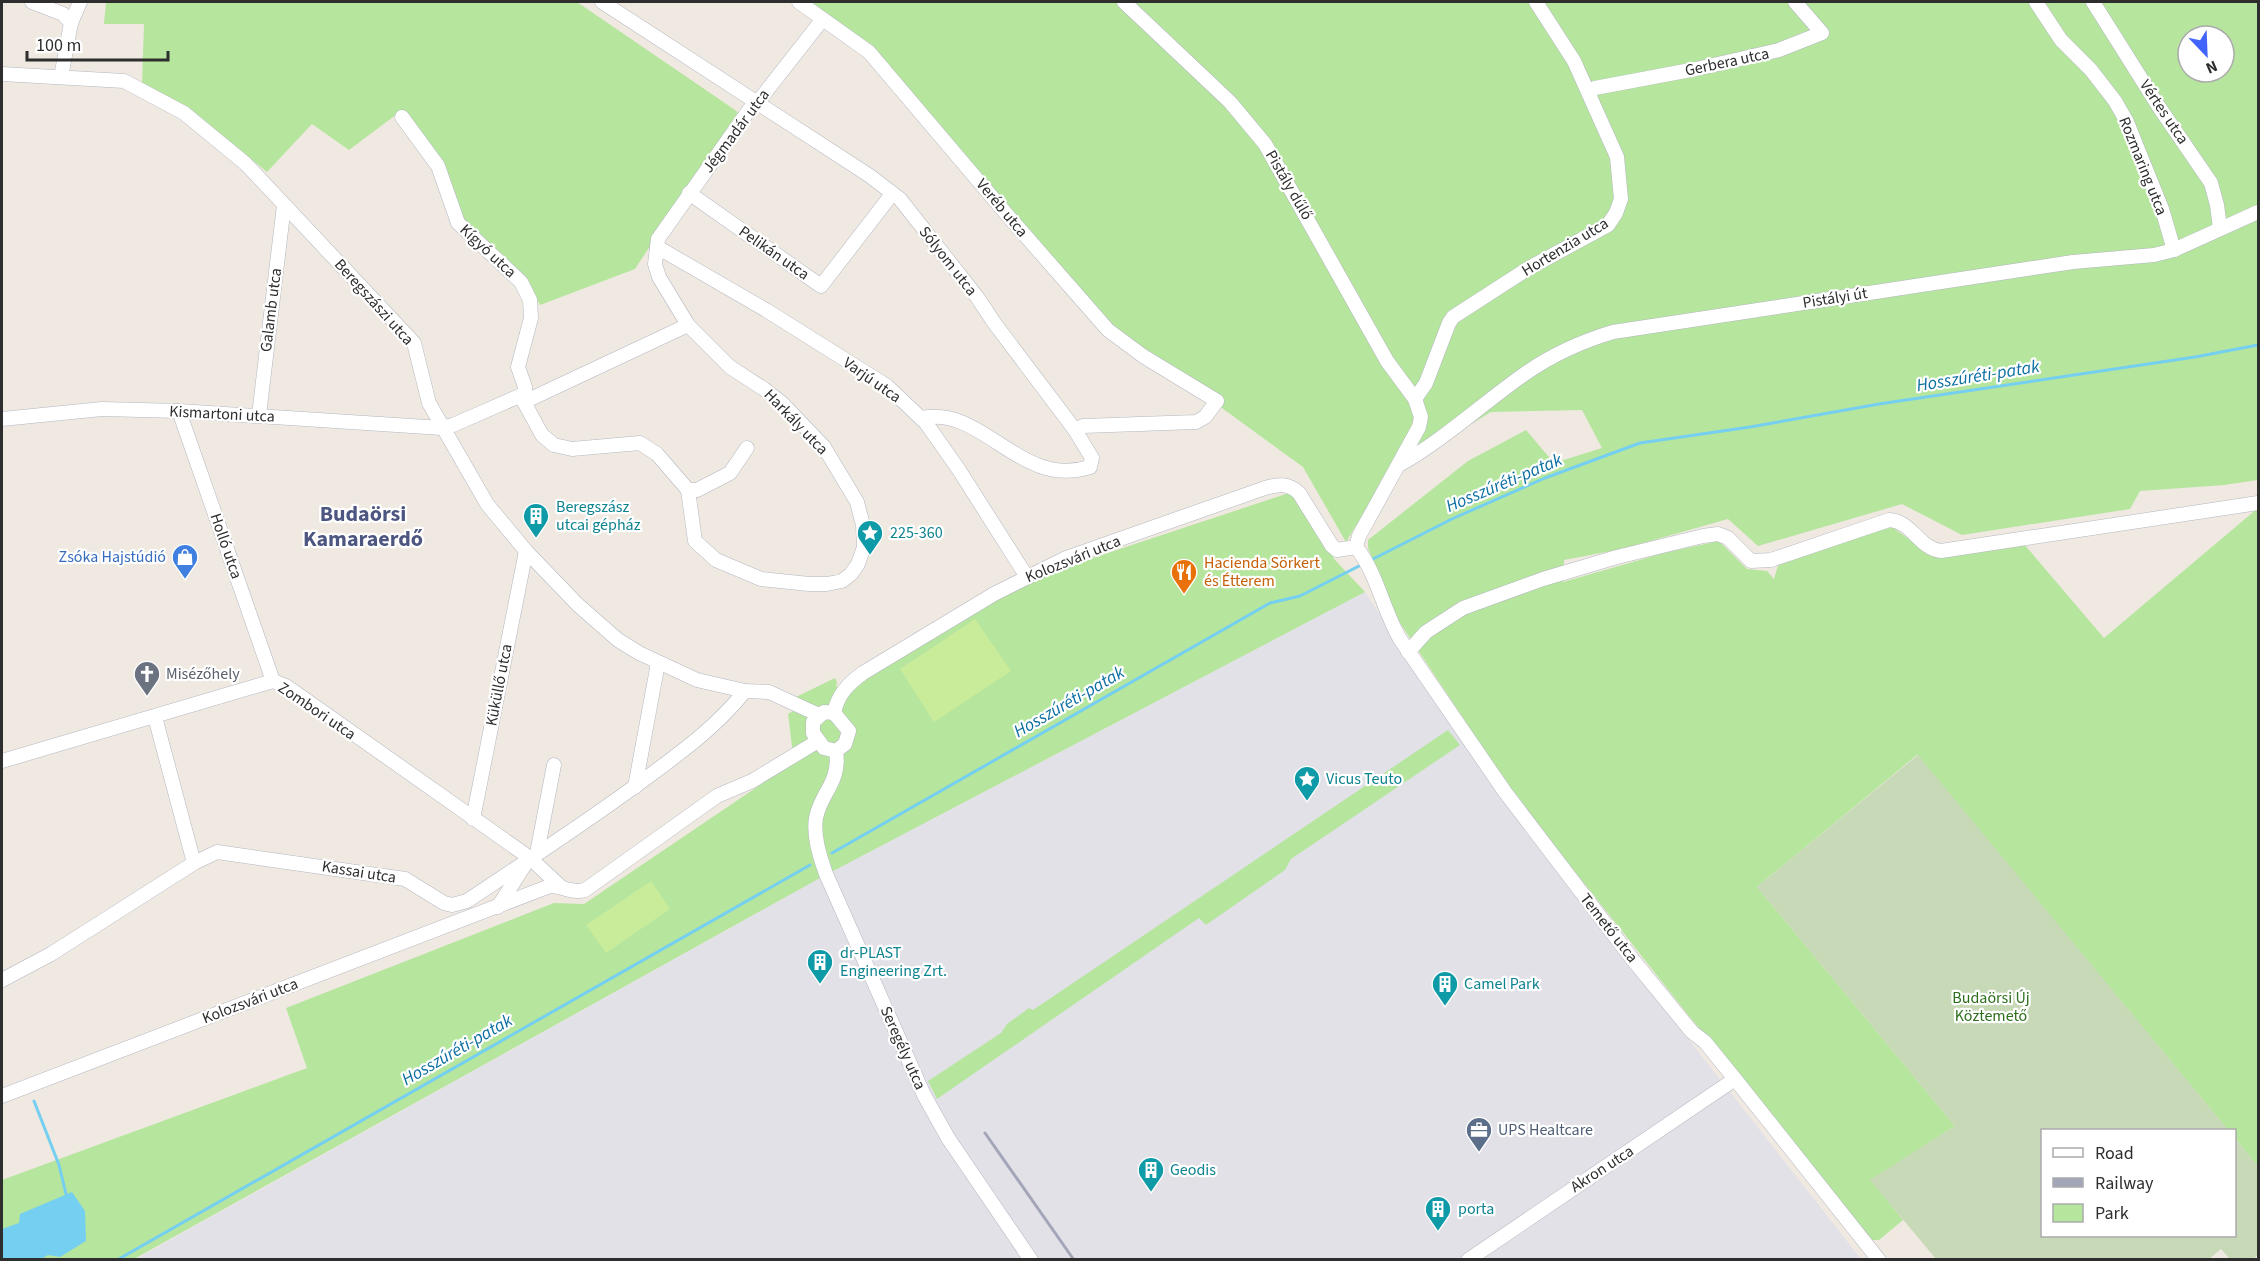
<svg xmlns="http://www.w3.org/2000/svg" width="2260" height="1261" viewBox="0 0 2260 1261" font-family="'Source Sans 3',sans-serif">
<style>
.industrial{fill:#e3e1e8}
.green{fill:#b6e59e;fill-rule:evenodd}
.cemetery{fill:#c8d9b8}
.pitch{fill:#c9ec9a}
.water{fill:#75cff0}
.lines{fill:none;stroke-linecap:round;stroke-linejoin:round}
.stream{stroke:#75cff0;stroke-width:3}
.minor-casing{stroke:#b4b7c1;stroke-width:15}
.minor{stroke:#fff;stroke-width:14}
.rail{stroke:#a3a6b8;stroke-width:3}
.labels{text-anchor:middle;dominant-baseline:central;stroke-width:4.5;stroke-linejoin:round;paint-order:stroke}
.street-label{font-size:16px;fill:#2e2e2e;stroke:#fff}
.culture-label{font-size:16px;fill:#0d838f;stroke:#fff;text-anchor:start}
.shop-label{font-size:16px;fill:#366cbe;stroke:#fff;text-anchor:end}
.food-label{font-size:16px;fill:#c56008;stroke:#fff;text-anchor:start}
.worship-label{font-size:16px;fill:#5b616d;stroke:#fff;text-anchor:start}
.park-label{font-size:16px;fill:#2c6e1b;stroke:#fff}
.service-label{font-size:16px;fill:#4e5e75;stroke:#fff;text-anchor:start}
.water-label{font-size:18px;font-style:italic;fill:#0d6fa3;stroke:#fff}
.district-label{font-size:22px;font-weight:bold;fill:#4d5680;stroke:#fff}
</style>
<rect width="100%" height="100%" fill="#efe9e1"/>
<polygon class="industrial" points="1365,592 1518,822 1861,1259 134,1260 820,878"/>
<g class="green">
<polygon points="106,2 577,2 738,112 635,269 540,305 526,277 465,220 454,200 447,169 401,111 349,150 312,124 267,172 188,107 142,84 144,24 104,24"/>
<path d="M805,2h1453v478l-34,5 -84,6 -10,18 -168,26 -60,-31 -144,42 -30,-27 -106,30 -58,11 -1,22 101,-29 55,-12 28,28 20,2 7,8 5,-17 113,-35 42,30 90,-13 80,94 154,-130v659l-23,-29 -1,-8h-6l-311,-375 -160,132 198,239 -84,54 32,40 -24,20h-7l-187,-229 -131,-166 -55,-73 -101,-152 -30,-72v-8l100,-79 58,-31 28,33 48,-15 -20,-38 -91,2 -104,63 -41,67 -43,-75 -92,-67 -105,-70 -198,-234zM2188,36h36v36h-36z"/>
<polygon points="1289,493 1297,498 1335,560 1365,592 820,878 134,1259 2,1260 2,1180 307,1068 286,1008 554,903 584,904 794,762 788,714 805,704 796,697 835,678 837,682 836,687 1032,578"/>
<polygon points="1448,730 1460,745 1291,859 1285,870 1206,925 1199,918 937,1099 928,1081 1001,1033 1007,1024 1029,1008 1033,1010"/>
</g>
<polygon class="cemetery" points="1918,755 2228,1130 2042,1130 2042,1236 2234,1236 2235,1138 2258,1167 2258,1255 2253,1259 2230,1259 2221,1249 2208,1260 1936,1259 1870,1180 1955,1126 1757,887"/>
<g class="pitch">
<polygon points="975,619 1011,671 934,722 900,669"/>
<polygon points="651,881 670,909 606,953 586,925"/>
</g>
<polygon class="water" points="72,1192 85,1211 86,1241 60,1257 48,1255 41,1259 2,1259 2,1229 19,1223 20,1214"/>
<g class="lines">
<g class="stream">
<polyline points="1369,561 1454,518 1545,478 1640,443 1750,427 1879,404 2195,357 2258,345"/>
<polyline points="832,853 1270,603 1300,596 1363,564"/>
<polyline points="34,1101 59,1165 66,1194"/>
<polyline points="117,1260 810,865"/>
</g>
<g class="minor-casing">
<g id="minor">
<polyline points="32,2 63,14 71,23 61,77"/>
<path d="M602,2l268,174 30,23 77,98 18,27 80,106 17,28 -2,9c-71,22 -105,-61 -168,-49"/>
<polyline points="799,2 869,52 1009,217 1108,330 1143,356 1217,401 1205,417 1196,422 1083,426 1075,430"/>
<polyline points="1124,2 1230,102 1265,144 1387,361 1415,399 1421,417 1419,427 1359,536 1356,547"/>
<polyline points="2036,2 2061,40 2091,70 2115,101 2127,122 2162,209 2174,250"/>
<polyline points="2093,2 2159,107 2211,183 2217,205 2220,228"/>
<polyline points="71,23 80,2"/>
<polyline points="2,74 124,81 184,113 246,164 414,343 429,403 487,504 526,551 578,605 618,640 639,653 697,680 745,691 769,692 819,715"/>
<polyline points="1589,91 1595,88 1696,69 1779,50 1822,33 1795,2"/>
<polyline points="402,117 438,166 458,223 521,282 530,300 531,318 518,367 525,387 524,402 542,435 554,445 572,449 640,443 657,454 688,490 695,541 716,560 761,579 809,584 827,584 842,581 851,574 858,564 864,547 863,525 857,502 824,447 783,404 764,389 730,367 688,325 659,277 655,264 658,239 749,110 761,98 822,20"/>
<polyline points="689,193 821,286 892,194"/>
<polyline points="657,247 766,310 887,386 926,423 959,470 1027,577"/>
<polyline points="1415,399 1426,383 1449,323 1453,317 1529,268 1608,225 1616,213 1621,199 1617,157 1574,61 1536,2"/>
<polyline points="524,402 688,325"/>
<polyline points="179,411 273,681"/>
<polyline points="259,415 284,205"/>
<polyline points="2,419 102,409 179,411 442,428 453,425 524,394"/>
<path d="M1399,465c46,-26 84,-62 127,-92 26,-18 57,-32 87,-41l460,-70 81,-7 20,-5 84,-38"/>
<polyline points="688,490 697,490 730,473 747,448"/>
<path d="M1356,547c21,26 27,63 44,92l105,153 128,168 59,72 13,10 30,37 144,181"/>
<path d="M1408,652l18,-20 37,-24 80,-29 74,-22 86,-21 15,-2 10,4 23,23 20,-1 118,-40c23,1 29,28 52,31l317,-48"/>
<polygon points="824,712 834,713 849,731 845,744 836,751 824,748 813,733 813,722"/>
<path d="M834,713c4,-19 14,-29 29,-40l131,-79 72,-36 199,-70c14,-4 23,-5 34,5l33,53 5,4 19,-3"/>
<polyline points="155,717 194,863"/>
<path d="M836,751c5,31 -15,41 -20,67 -3,18 4,39 10,56l98,221 24,43 83,122"/>
<polyline points="2,761 273,681 286,686 530,858 560,886"/>
<polyline points="635,787 658,663"/>
<polyline points="473,819 526,551"/>
<polyline points="537,853 554,765"/>
<polyline points="498,907 524,866"/>
<path d="M2,980l49,-26 143,-91 23,-11 188,27 39,24 8,2 15,-4c61,-41 123,-81 182,-125 35,-26 68,-50 96,-85"/>
<path d="M2,1096l548,-210c12,0 23,8 35,4l132,-94 35,-15 66,-40"/>
<polyline points="1468,1260 1735,1079"/>
</g>
</g>
<use href="#minor" class="minor"/>
<polyline class="rail" points="985,1133 1074,1260"/>
</g>
<defs>
<g id="building-pin" transform="scale(1.35)"><path d="M0 17L-7.5 6A9.5 9.5 0 1 1 7.5 6Z" fill="#0f9aa8" stroke="#fff"/><path d="M-4-6H4V6H1V3H-1V6H-4ZM-2.5-4.3h1.7v1.8h-1.7ZM.8-4.3h1.7v1.8H.8ZM-2.5-1h1.7V.8h-1.7ZM.8-1h1.7V.8H.8Z" fill="#fff"/></g>
<g id="sight-pin" transform="scale(1.35)"><path d="M0 17L-7.5 6A9.5 9.5 0 1 1 7.5 6Z" fill="#0f9aa8" stroke="#fff"/><path d="M0-6L1.8-2.2L6-1.7L2.9 1.2L3.7 5.4L0 3.3L-3.7 5.4L-2.9 1.2L-6-1.7L-1.8-2.2Z" fill="#fff"/></g>
<g id="shop-pin" transform="scale(1.35)"><path d="M0 17L-7.5 6A9.5 9.5 0 1 1 7.5 6Z" fill="#3f7fe0" stroke="#fff"/><path d="M-5-2.5h2.3a2.7 3.5 0 0 1 5.4 0H5L5.5 6h-11ZM-1.5-2.5h3a1.5 2.3 0 0 0-3 0Z" fill="#fff"/></g>
<g id="restaurant-pin" transform="scale(1.35)"><path d="M0 17L-7.5 6A9.5 9.5 0 1 1 7.5 6Z" fill="#e8710a" stroke="#fff"/><path d="M-5-6h1v4h1v-4h1v4h1v-4h1v5L-1.5 .5V6h-2V.5L-5-1ZM5-6V6H3V1.5H1.5Q1.5-4 5-6Z" fill="#fff"/></g>
<g id="church-pin" transform="scale(1.35)"><path d="M0 17L-7.5 6A9.5 9.5 0 1 1 7.5 6Z" fill="#6b7280" stroke="#fff"/><path d="M-1.2-6h2.4v3.5h3.3v2.4h-3.3V6h-2.4V-.1h-3.3v-2.4h3.3Z" fill="#fff"/></g>
<g id="office-pin" transform="scale(1.35)"><path d="M0 17L-7.5 6A9.5 9.5 0 1 1 7.5 6Z" fill="#5c6f8a" stroke="#fff"/><path d="M-6-3h4V-5.5h4V-3h4V5H-6ZM-1-4.5V-3h2v-1.5ZM-6 0V1H6V0Z" fill="#fff"/></g>
</defs>
<g fill-rule="evenodd">
<use href="#building-pin" x="536" y="516"/>
<use href="#sight-pin" x="870" y="533"/>
<use href="#shop-pin" x="185" y="557"/>
<use href="#restaurant-pin" x="1184" y="572"/>
<use href="#church-pin" x="147" y="674"/>
<use href="#sight-pin" x="1307" y="779"/>
<use href="#building-pin" x="820" y="962"/>
<use href="#building-pin" x="1445" y="984"/>
<use href="#office-pin" x="1479" y="1130"/>
<use href="#building-pin" x="1151" y="1170"/>
<use href="#building-pin" x="1438" y="1209"/>
</g>
<g class="labels">
<g class="street-label">
<text transform="translate(1727 62) rotate(-12)">Gerbera utca</text>
<text transform="translate(2164 112) rotate(56)">Vértes utca</text>
<text transform="translate(736 131) rotate(-53)">Jégmadár utca</text>
<text transform="translate(2143 166) rotate(68)">Rozmaring utca</text>
<text transform="translate(1289 185) rotate(60)">Pistály dűlő</text>
<text transform="translate(1002 208) rotate(50)">Veréb utca</text>
<text transform="translate(1565 247) rotate(-31)">Hortenzia utca</text>
<text transform="translate(488 251) rotate(43)">Kígyó utca</text>
<text transform="translate(774 253) rotate(35)">Pelikán utca</text>
<text transform="translate(948 261) rotate(52)">Sólyom utca</text>
<text transform="translate(1835 298) rotate(-9)">Pistályi út</text>
<text transform="translate(374 302) rotate(48)">Beregszászi utca</text>
<text transform="translate(271 310) rotate(-83)">Galamb utca</text>
<text transform="translate(872 380) rotate(35)">Varjú utca</text>
<text transform="translate(222 414) rotate(3)">Kismartoni utca</text>
<text transform="translate(796 422) rotate(46)">Harkály utca</text>
<text transform="translate(226 546) rotate(71)">Holló utca</text>
<text transform="translate(1073 559) rotate(-22)">Kolozsvári utca</text>
<text transform="translate(499 685) rotate(-79)">Küküllő utca</text>
<text transform="translate(317 711) rotate(34)">Zombori utca</text>
<text transform="translate(359 872) rotate(9)">Kassai utca</text>
<text transform="translate(1609 928) rotate(52)">Temető utca</text>
<text transform="translate(250 1001) rotate(-21)">Kolozsvári utca</text>
<text transform="translate(903 1048) rotate(66)">Seregély utca</text>
<text transform="translate(1602 1169) rotate(-33)">Akron utca</text>
</g>
<g class="culture-label">
<text x="556" y="507">Beregszász<tspan x="556" dy="18">utcai gépház</tspan></text>
<text x="890" y="533">225-360</text>
<text x="1326" y="779">Vicus Teuto</text>
<text x="840" y="953">dr-PLAST<tspan x="840" dy="18">Engineering Zrt.</tspan></text>
<text x="1464" y="984">Camel Park</text>
<text x="1170" y="1170">Geodis</text>
<text x="1458" y="1209">porta</text>
</g>
<g class="shop-label">
<text x="166" y="557">Zsóka Hajstúdió</text>
</g>
<g class="food-label">
<text x="1204" y="563">Hacienda Sörkert<tspan x="1204" dy="18">és Étterem</tspan></text>
</g>
<g class="worship-label">
<text x="166" y="674">Misézőhely</text>
</g>
<g class="park-label">
<text x="1991" y="998">Budaörsi Új<tspan x="1991" dy="18">Köztemető</tspan></text>
</g>
<g class="service-label">
<text x="1498" y="1130">UPS Healtcare</text>
</g>
<g class="water-label">
<text transform="translate(1978 376) rotate(-9)">Hosszúréti-patak</text>
<text transform="translate(1504 483) rotate(-23)">Hosszúréti-patak</text>
<text transform="translate(1069 702) rotate(-30)">Hosszúréti-patak</text>
<text transform="translate(457 1050) rotate(-30)">Hosszúréti-patak</text>
</g>
<g class="district-label">
<text x="363" y="514">Budaörsi<tspan x="363" dy="25">Kamaraerdő</tspan></text>
</g>
</g>
<rect width="2260" height="1261" fill="none" stroke="#2e2e2e" stroke-width="6"/>
<rect x="2041" y="1129" width="195" height="108" fill="#ffffff" stroke="#ababab" stroke-width="1.5"/>
<rect x="2053" y="1148" width="30" height="9" fill="#ffffff" stroke="#ababab" stroke-width="1.5"/>
<text x="2095" y="1159" font-size="18" fill="#2e2e2e">Road</text>
<rect x="2053" y="1178" width="30" height="9" fill="#a3a6b8" stroke="#ababab" stroke-width="1.5"/>
<text x="2095" y="1189" font-size="18" fill="#2e2e2e">Railway</text>
<rect x="2053" y="1204" width="30" height="18" fill="#b6e59e" stroke="#ababab" stroke-width="1.5"/>
<text x="2095" y="1219" font-size="18" fill="#2e2e2e">Park</text>
<g transform="translate(2206 54) rotate(157)"><circle r="28" fill="#ffffff" stroke="#ababab" stroke-width="1.5"/>
<path d="M0-4.5L10 22L0 15L-10 22Z" fill="#4264fb"/>
<text y="-9" font-size="16" font-weight="bold" text-anchor="middle" fill="#2e2e2e">N</text>
</g>
<path d="M27 51v9h141v-9" fill="none" stroke="#2e2e2e" stroke-width="3"/>
<text x="36" y="51" font-size="18" fill="#2e2e2e" stroke="#ffffff" stroke-width="4.5" paint-order="stroke">100 m</text>
</svg>
